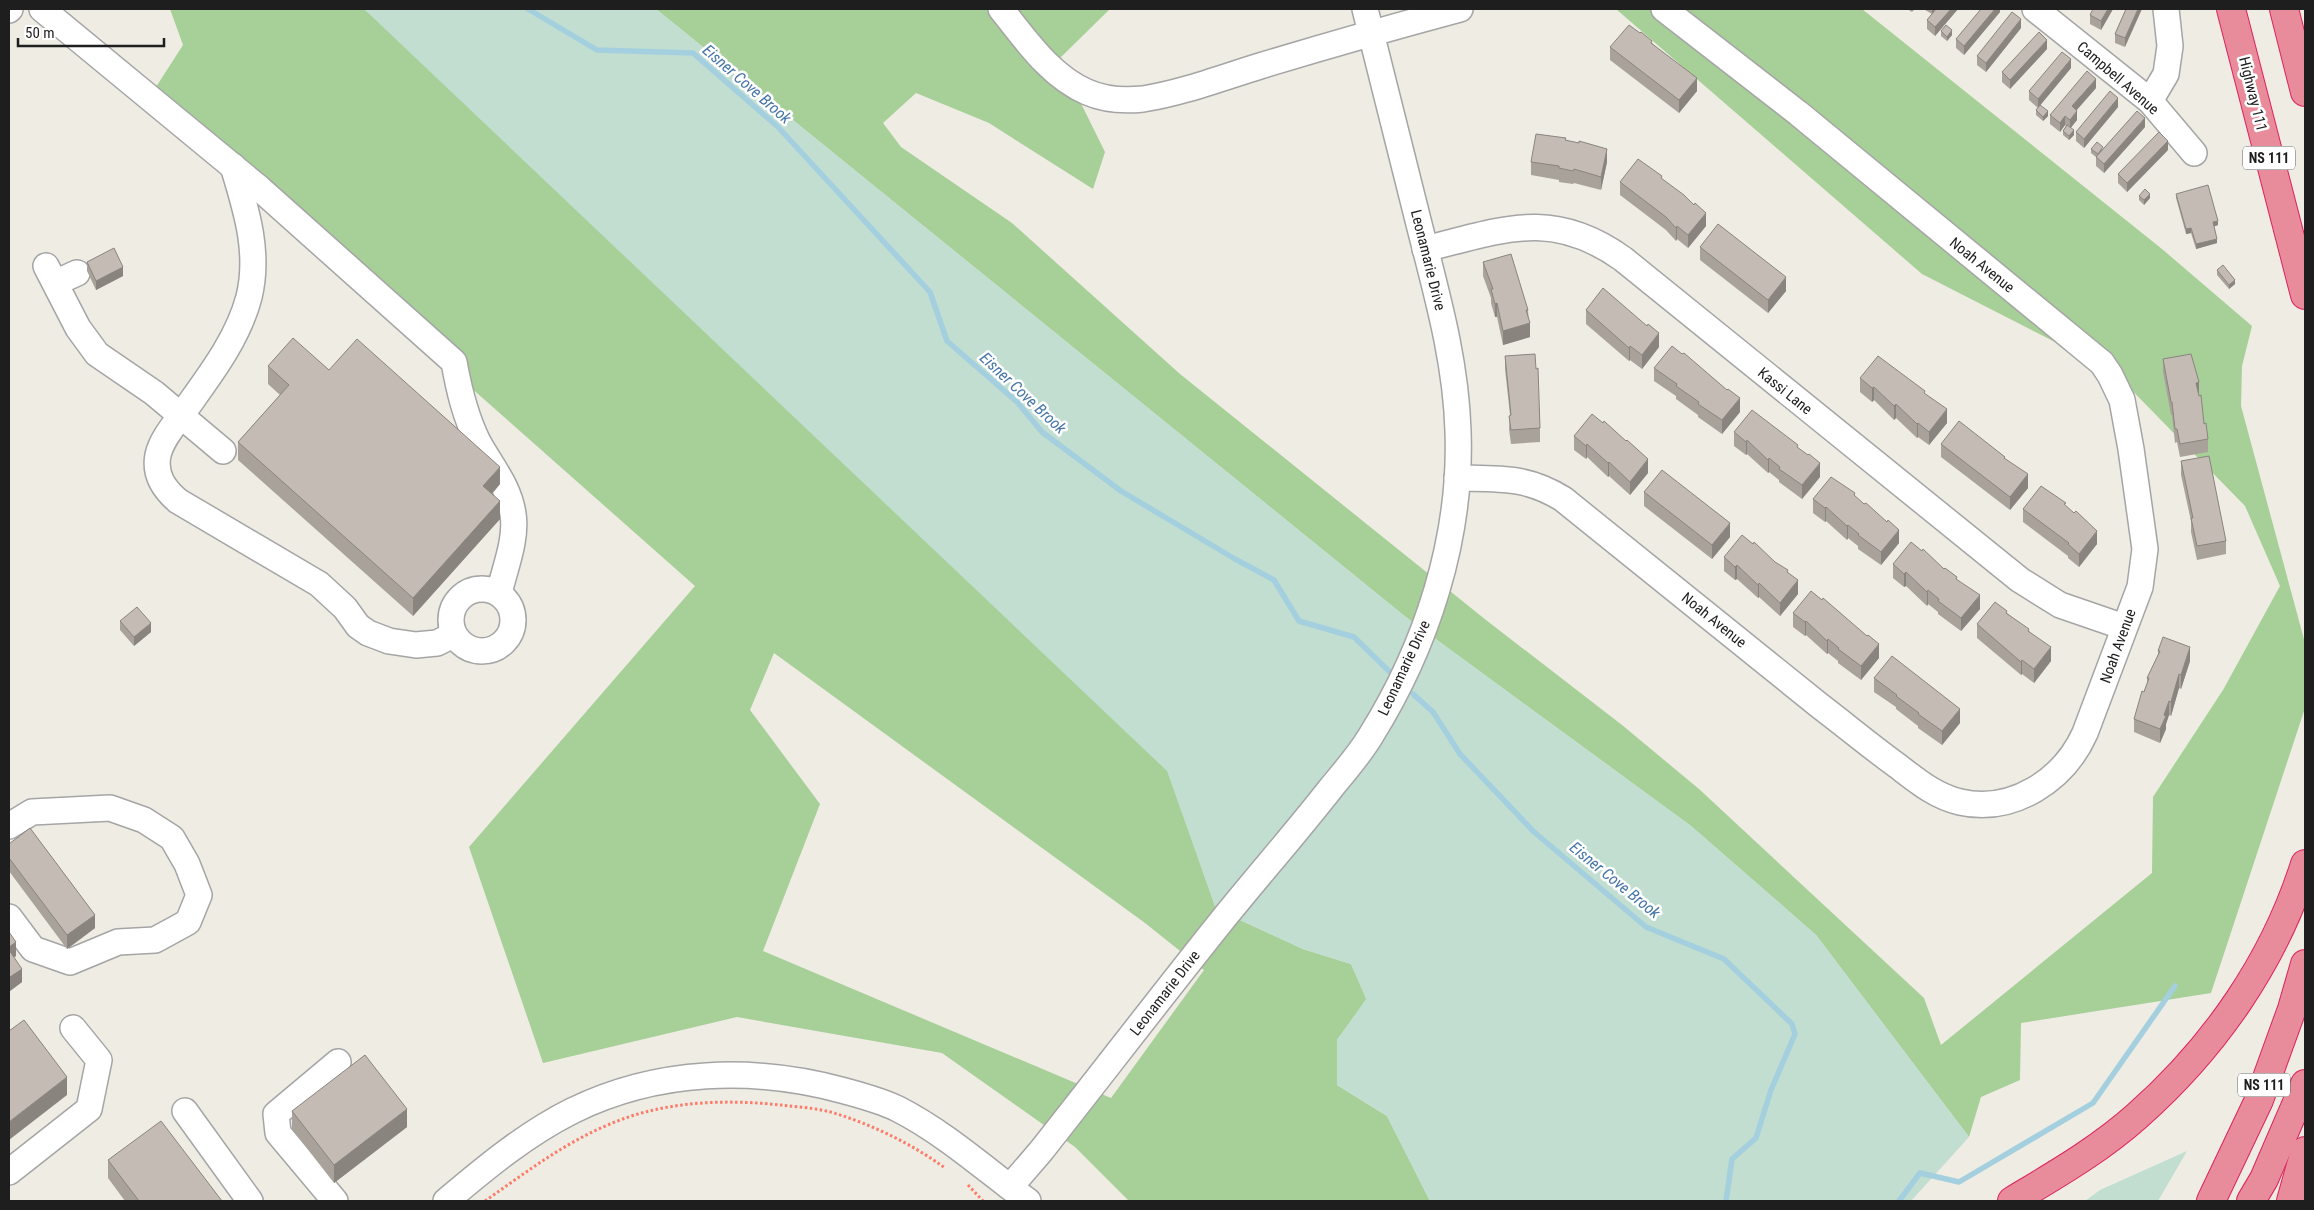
<svg xmlns="http://www.w3.org/2000/svg" width="2314" height="1210" viewBox="0 0 2314 1210" font-family="'Roboto Condensed',sans-serif">
<style>
.forest{fill:#a7cf98;fill-rule:evenodd}
.wetland{fill:#c1ded1}
.lines{fill:none;stroke-linecap:round;stroke-linejoin:round}
.stream{stroke:#a4cfde;stroke-width:5.5}
.minor-casing{stroke:#a5a5a5;stroke-width:28}
.highway-casing{stroke:#dd225e;stroke-width:30}
.path{stroke:#fc7c69;stroke-width:3;stroke-dasharray:2.5 2.5;stroke-linecap:butt}
.minor{stroke:#fff;stroke-width:25}
.highway{stroke:#e88b9a;stroke-width:28}
.wall{fill:#a9a29b}
.shaded-wall{fill:#89847e}
.building{fill:#c4bcb4;stroke:#89847e}
.labels{text-anchor:middle;dominant-baseline:central;stroke-width:5;stroke-linejoin:round;paint-order:stroke}
.shield{fill:#fff;stroke:#626262;stroke-width:1}
.shield-label{font-size:14px;font-weight:bold;fill:#1e1e1e}
.street-label{font-size:15px;fill:#1e1e1e;stroke:#fff}
.water-label{font-size:16px;font-style:italic;fill:#4675a8;stroke:#fff}
</style>
<rect width="100%" height="100%" fill="#efece4"/>
<g class="forest">
<path d="M170,9h194l14,12 790,750 48,138 87,40 48,15 16,35 -30,41v45l50,31 43,85h-301l-54,-54 -133,-94 -205,-36 -194,46 -74,-216 226,-261 -548,-485 36,-56zM774,653l371,270 59,47 -93,128 -348,-147 57,-147 -70,-94z"/>
<polygon points="656,9 1110,9 1059,59 1105,152 1093,189 989,123 916,93 883,123 901,147 1012,223 1180,374 1486,620 1622,725 1699,789 1924,998 1941,1045 2152,873 2153,797 2223,690 2280,586 2245,506 2114,372 1922,274 1616,9 1862,9 2162,249 2252,326 2242,366 2241,406 2305,643 2305,708 2211,993 2021,1023 2020,1080 1981,1097 1969,1137 1816,935 1691,826 1407,618"/>
</g>
<g class="wetland">
<polygon points="364,9 656,9 1407,618 1691,826 1816,935 1969,1137 1911,1201 1430,1201 1387,1116 1337,1085 1337,1040 1366,999 1351,964 1303,949 1216,909 1167,771"/>
<polygon points="2187,1151 2158,1201 2085,1201 2100,1190"/>
</g>
<g class="lines">
<g class="stream">
<polyline points="528,9 597,50 693,53 778,127 930,292 947,341 1017,402 1042,432 1121,491 1235,559 1274,580 1299,621 1354,637 1393,675"/>
<polyline points="1413,694 1433,712 1460,754 1533,831 1646,927 1724,959 1792,1024 1795,1034 1771,1090 1756,1138 1732,1159 1726,1201"/>
<polyline points="1899,1201 1920,1173 1959,1182 2093,1103 2175,986"/>
</g>
<g class="minor-casing">
<g id="minor">
<path d="M42,9l217,179 195,174c5,28 11,54 24,80 13,24 31,44 35,72 4,25 -8,54 -14,79"/>
<path d="M1001,9c25,31 49,67 86,83 18,8 37,9 56,7 39,-6 78,-21 117,-33 66,-20 133,-39 200,-57"/>
<polyline points="2035,9 2150,101 2194,153"/>
<polyline points="9,10 10,9"/>
<polyline points="2150,101 2166,74 2170,46 2166,9"/>
<path d="M233,166c13,43 27,86 16,131 -11,42 -39,78 -64,113 -9,13 -23,28 -27,45 -4,20 6,34 20,46l141,83 26,24 13,18 10,7 21,8 27,4 21,-2 16,-8"/>
<path d="M1425,249c77,-19 127,-41 198,10l397,321 40,25 64,22"/>
<polyline points="46,266 78,328 97,354 154,393 223,451"/>
<polyline points="55,283 77,273"/>
<path d="M1457,478c42,1 69,-2 106,21 86,69 171,138 257,207 25,19 49,39 75,58 20,15 39,32 65,38 53,12 104,-22 125,-69l55,-146 5,-38 -14,-100 -9,-49 -12,-25 -8,-12 -304,-250 -134,-104"/>
<circle cx="482" cy="620" r="31"/>
<polyline points="9,826 32,812 110,808 144,820 172,838 187,864 199,895 188,922 155,940 118,942 70,962 33,949 9,917"/>
<polyline points="185,1111 250,1201"/>
<polyline points="9,1172 89,1109 99,1060 73,1028"/>
<path d="M1010,1187l31,-36c60,-76 119,-153 179,-228 37,-46 75,-89 111,-135 14,-17 28,-33 39,-51 57,-91 92,-199 88,-306 -2,-70 -21,-136 -38,-203 -18,-73 -36,-146 -55,-219"/>
<polyline points="335,1201 278,1133 276,1114 338,1062"/>
<path d="M446,1201c39,-33 80,-67 126,-90 85,-42 182,-45 273,-20 18,5 37,10 53,18 47,24 88,61 130,92"/>
</g>
</g>
<g class="highway-casing">
<g id="highway">
<polyline points="2231,9 2305,295"/>
<polyline points="2284,9 2305,92"/>
<path d="M2012,1201c43,-26 87,-51 125,-85 77,-68 137,-154 168,-252"/>
<polyline points="2211,1201 2259,1100 2292,1009 2305,964"/>
<polyline points="2251,1201 2264,1179 2305,1084"/>
<polyline points="2291,1201 2305,1151"/>
</g>
</g>
<g class="path">
<polyline points="968,1185 983,1201"/>
<path d="M485,1201c40,-28 79,-58 125,-77 54,-23 114,-25 171,-19 17,2 36,3 53,8 39,12 78,31 111,55"/>
</g>
<use href="#minor" class="minor"/>
<use href="#highway" class="highway"/>
</g>
<g class="wall">
<polygon points="1907,9 1915,9 1912,12"/>
<polygon points="1925,9 1958,9 1935,36 1927,29 1927,20 1932,14 1925,10"/>
<polygon points="2000,9 2000,12 1964,55 1956,48 1956,39"/>
<polygon points="2113,9 2101,30 2090,24 2090,15"/>
<polygon points="2126,9 2125,47 2115,43 2115,34"/>
<polygon points="2021,28 1986,72 1977,65 1977,56"/>
<polygon points="1941,31 1952,35 1947,41 1941,36"/>
<polygon points="1652,43 1697,91 1679,113 1610,60 1610,47"/>
<polygon points="2047,49 2010,89 2002,82 2002,72"/>
<polygon points="2071,68 2040,105 2048,116 2043,121 2036,115 2036,110 2038,108 2029,100 2029,91"/>
<polygon points="2096,88 2077,110 2077,120 2070,128 2074,135 2069,140 2063,135 2063,131 2066,126 2065,125 2060,132 2050,124 2050,115"/>
<polygon points="2118,107 2084,148 2076,141 2076,132"/>
<polygon points="2145,127 2104,173 2096,166 2096,157 2091,153 2091,149 2103,149"/>
<polygon points="1566,140 1607,162 1601,190 1574,183 1573,184 1559,182 1559,180 1531,175 1531,162"/>
<polygon points="2168,150 2127,192 2118,183 2118,174"/>
<polygon points="1662,179 1706,226 1688,248 1677,239 1676,241 1666,230 1620,195 1620,182"/>
<polygon points="2176,194 2218,225 2214,226 2217,243 2196,249 2191,233 2186,234 2176,198"/>
<polygon points="2139,196 2150,198 2144,205 2139,200"/>
<polygon points="1700,247 1786,291 1768,313 1700,260"/>
<polygon points="87,262 123,276 96,290 87,271"/>
<polygon points="1483,262 1528,310 1530,337 1503,345 1497,317 1495,317 1491,303 1491,298 1483,276"/>
<polygon points="2217,270 2235,284 2229,289 2217,275"/>
<polygon points="1586,310 1659,347 1642,369 1630,360 1629,361 1586,324"/>
<polygon points="1505,356 1540,428 1540,442 1511,444 1509,429 1510,415 1505,369"/>
<polygon points="2163,359 2199,394 2204,424 2208,439 2208,452 2180,457 2177,442 2175,443 2172,415 2171,415 2163,372"/>
<polygon points="268,366 329,370 500,484 492,494 500,519 413,616 238,460 238,442 280,395 268,384"/>
<polygon points="1654,368 1740,412 1722,434 1698,417 1698,415 1676,399 1676,396 1654,381"/>
<polygon points="1860,378 1925,394 1947,423 1929,445 1918,437 1917,438 1896,418 1894,420 1874,400 1872,402 1860,392"/>
<polygon points="1734,432 1798,448 1820,477 1802,499 1779,482 1779,480 1769,472 1768,473 1747,454 1746,455 1734,446"/>
<polygon points="1574,436 1648,473 1630,495 1609,476 1608,477 1587,457 1586,459 1574,450"/>
<polygon points="1941,444 2005,459 2028,488 2010,510 1941,457"/>
<polygon points="2181,461 2226,541 2226,554 2197,560 2191,532 2191,521 2181,475"/>
<polygon points="1644,492 1730,537 1712,559 1644,506"/>
<polygon points="1855,496 1899,543 1881,565 1858,549 1858,546 1848,538 1847,540 1826,521 1825,522 1813,513 1813,499"/>
<polygon points="2066,506 2097,544 2079,567 2068,558 2068,556 2023,522 2023,509"/>
<polygon points="1724,557 1775,562 1788,572 1798,594 1780,616 1759,597 1758,598 1737,579 1735,580 1724,571"/>
<polygon points="1893,564 1944,569 1957,580 1980,609 1961,631 1938,614 1938,612 1928,604 1927,606 1906,586 1904,587 1893,578"/>
<polygon points="1793,613 1879,658 1861,680 1838,663 1838,661 1828,653 1827,654 1806,635 1805,636 1793,627"/>
<polygon points="2007,613 2029,631 2051,661 2034,683 2022,674 2021,675 1977,638 1977,624"/>
<polygon points="120,621 151,632 134,646 120,630"/>
<polygon points="2158,651 2190,661 2181,689 2179,688 2171,716 2169,715 2166,724 2166,729 2160,743 2134,732 2134,719 2147,683 2147,678 2158,655"/>
<polygon points="1874,678 1960,723 1942,745 1918,728 1918,726 1896,709 1896,707 1874,692"/>
<polygon points="9,844 95,928 67,949 9,871"/>
<polygon points="9,932 16,956 14,957 22,982 10,991 9,989"/>
<polygon points="292,1111 407,1127 334,1183 292,1129"/>
<polygon points="108,1160 222,1201 125,1201 108,1178"/>
</g>
<g class="shaded-wall">
<polygon points="1933,9 1936,9 1932,15 1932,10"/>
<polygon points="1951,9 1958,9 1935,36 1935,27"/>
<polygon points="1995,9 2000,9 2000,12 1964,55 1964,46"/>
<polygon points="2108,9 2113,9 2101,30 2101,21"/>
<polygon points="2138,9 2142,9 2125,47 2125,38"/>
<polygon points="2021,19 2021,28 1986,72 1986,63"/>
<polygon points="1952,30 1952,35 1947,41 1947,37"/>
<polygon points="2047,40 2047,49 2010,89 2010,80"/>
<polygon points="2071,59 2071,68 2038,108 2038,99"/>
<polygon points="1697,78 1697,91 1679,113 1679,100"/>
<polygon points="2096,79 2096,88 2072,115 2072,106"/>
<polygon points="2118,98 2118,107 2084,148 2084,139"/>
<polygon points="2048,111 2048,116 2043,121 2043,117"/>
<polygon points="2077,111 2077,120 2070,129 2070,120"/>
<polygon points="2065,116 2065,125 2060,132 2060,123"/>
<polygon points="2145,118 2145,127 2104,173 2104,164"/>
<polygon points="2074,130 2074,135 2069,140 2069,136"/>
<polygon points="2168,141 2168,150 2127,192 2127,183"/>
<polygon points="1607,149 1607,162 1601,190 1601,177"/>
<polygon points="2150,194 2150,198 2144,205 2144,200"/>
<polygon points="1706,213 1706,226 1688,248 1688,235"/>
<polygon points="2218,221 2218,225 2213,227 2213,222"/>
<polygon points="1677,226 1677,239 1676,241 1676,228"/>
<polygon points="2191,228 2191,233 2186,234 2186,229"/>
<polygon points="2217,239 2217,243 2196,249 2196,244"/>
<polygon points="123,267 123,276 96,290 96,281"/>
<polygon points="1786,277 1786,291 1768,313 1768,300"/>
<polygon points="2235,280 2235,284 2229,289 2229,285"/>
<polygon points="1497,303 1497,317 1495,317 1495,304"/>
<polygon points="1530,323 1530,337 1503,345 1503,331"/>
<polygon points="1659,333 1659,347 1642,369 1642,355"/>
<polygon points="1630,346 1630,360 1629,361 1629,348"/>
<polygon points="2199,382 2199,396 2196,383"/>
<polygon points="1874,387 1874,400 1872,402 1872,388"/>
<polygon points="1740,398 1740,412 1722,434 1722,420"/>
<polygon points="1896,404 1896,418 1894,420 1894,406"/>
<polygon points="1947,409 1947,423 1929,445 1929,432"/>
<polygon points="1918,423 1918,437 1917,438 1917,424"/>
<polygon points="1747,440 1747,454 1746,455 1746,442"/>
<polygon points="1587,444 1587,457 1586,459 1586,446"/>
<polygon points="1769,458 1769,472 1768,473 1768,460"/>
<polygon points="1648,459 1648,473 1630,495 1630,482"/>
<polygon points="1609,462 1609,476 1608,477 1608,463"/>
<polygon points="1820,463 1820,477 1802,499 1802,485"/>
<polygon points="500,467 500,484 483,504 483,486"/>
<polygon points="2028,474 2028,488 2010,510 2010,497"/>
<polygon points="500,501 500,519 413,616 413,598"/>
<polygon points="1826,507 1826,521 1825,522 1825,508"/>
<polygon points="1730,523 1730,537 1712,559 1712,545"/>
<polygon points="1848,525 1848,538 1847,540 1847,526"/>
<polygon points="1899,530 1899,543 1881,565 1881,552"/>
<polygon points="2097,531 2097,544 2079,567 2079,554"/>
<polygon points="1737,565 1737,579 1735,580 1735,567"/>
<polygon points="1906,572 1906,586 1904,587 1904,574"/>
<polygon points="1798,580 1798,594 1780,616 1780,603"/>
<polygon points="1759,583 1759,597 1758,598 1758,585"/>
<polygon points="1928,590 1928,604 1927,606 1927,592"/>
<polygon points="1980,595 1980,609 1961,631 1961,618"/>
<polygon points="1806,621 1806,635 1805,636 1805,622"/>
<polygon points="151,623 151,632 134,646 134,637"/>
<polygon points="1828,639 1828,653 1827,654 1827,641"/>
<polygon points="1879,644 1879,658 1861,680 1861,666"/>
<polygon points="2051,647 2051,661 2034,683 2034,669"/>
<polygon points="2190,647 2190,661 2181,689 2181,675"/>
<polygon points="2022,660 2022,674 2021,675 2021,662"/>
<polygon points="2179,674 2179,688 2171,716 2171,702"/>
<polygon points="2169,701 2169,715 2166,724 2166,729 2160,743 2160,729 2164,715"/>
<polygon points="1960,709 1960,723 1942,745 1942,731"/>
<polygon points="95,915 95,928 67,949 67,935"/>
<polygon points="16,942 16,956 9,961 9,947"/>
<polygon points="22,969 22,982 10,991 10,977"/>
<polygon points="67,1077 67,1095 9,1140 9,1122"/>
<polygon points="407,1109 407,1127 334,1183 334,1165"/>
</g>
<g class="building">
<polygon points="1936,9 1951,9 1935,27 1927,20"/>
<polygon points="1981,9 1995,9 1964,46 1956,39"/>
<polygon points="2093,9 2108,9 2101,21 2090,15"/>
<polygon points="2126,9 2138,9 2125,38 2115,34"/>
<polygon points="2012,12 2021,19 1986,63 1977,56"/>
<polygon points="1629,25 1640,33 1641,32 1652,41 1651,43 1697,78 1679,100 1610,47"/>
<polygon points="1946,25 1952,30 1947,37 1941,31"/>
<polygon points="2039,32 2047,40 2010,80 2002,72"/>
<polygon points="2062,52 2071,59 2038,99 2029,91"/>
<polygon points="2087,71 2096,79 2072,106 2077,111 2070,120 2065,116 2060,123 2050,115"/>
<polygon points="2110,91 2118,98 2084,139 2076,132"/>
<polygon points="2040,105 2048,111 2043,117 2036,110"/>
<polygon points="2137,111 2145,118 2104,164 2096,157"/>
<polygon points="2067,125 2074,130 2069,136 2063,131"/>
<polygon points="2159,132 2168,141 2127,183 2118,174"/>
<polygon points="1536,134 1566,138 1565,140 1579,143 1579,141 1607,149 1601,177 1574,169 1573,171 1559,168 1559,166 1531,162"/>
<polygon points="2097,142 2103,147 2098,154 2091,149"/>
<polygon points="1638,159 1662,176 1661,178 1684,195 1694,205 1695,203 1706,213 1688,235 1677,226 1676,228 1666,217 1620,182"/>
<polygon points="2208,185 2218,221 2213,222 2217,239 2196,244 2191,228 2186,229 2176,194"/>
<polygon points="2145,189 2150,194 2144,200 2139,196"/>
<polygon points="1718,224 1786,277 1768,300 1700,247"/>
<polygon points="114,248 123,267 96,281 87,262"/>
<polygon points="1511,254 1528,310 1526,310 1530,323 1503,331 1497,303 1495,304 1491,289 1493,289 1483,262"/>
<polygon points="2223,265 2235,280 2229,285 2217,270"/>
<polygon points="1603,288 1647,326 1648,324 1659,333 1642,355 1630,346 1629,348 1586,310"/>
<polygon points="293,338 329,370 357,339 500,467 483,486 500,501 413,598 238,442 289,385 268,366"/>
<polygon points="1672,346 1682,354 1684,353 1727,390 1728,389 1740,398 1722,420 1698,404 1699,402 1676,386 1677,384 1654,368"/>
<polygon points="1535,354 1536,369 1538,368 1540,428 1511,430 1509,416 1511,415 1505,356"/>
<polygon points="2191,354 2199,382 2196,383 2199,396 2201,395 2204,424 2206,423 2208,439 2180,444 2177,429 2175,429 2172,402 2171,402 2163,359"/>
<polygon points="1878,356 1925,391 1924,393 1947,409 1929,432 1918,423 1917,424 1896,404 1894,406 1874,387 1872,388 1860,378"/>
<polygon points="1752,410 1798,445 1797,447 1808,455 1809,454 1820,463 1802,485 1779,469 1780,467 1769,458 1768,460 1747,440 1746,442 1734,432"/>
<polygon points="1592,414 1603,423 1604,421 1626,441 1627,440 1648,459 1630,482 1609,462 1608,463 1587,444 1586,446 1574,436"/>
<polygon points="1959,421 2005,457 2004,458 2028,474 2010,497 1941,444"/>
<polygon points="2209,456 2226,541 2197,546 2191,518 2193,518 2181,461"/>
<polygon points="1662,470 1730,523 1712,545 1644,492"/>
<polygon points="1831,477 1855,493 1854,495 1864,504 1866,503 1887,522 1888,520 1899,530 1881,552 1858,535 1859,534 1848,525 1847,526 1826,507 1825,508 1813,499"/>
<polygon points="2041,486 2066,503 2064,504 2074,513 2076,511 2097,531 2079,554 2068,544 2069,543 2023,509"/>
<polygon points="1742,535 1753,544 1754,542 1775,562 1788,570 1787,572 1798,580 1780,603 1759,583 1758,585 1737,565 1735,567 1724,557"/>
<polygon points="1911,542 1922,551 1923,549 1944,569 1945,568 1957,577 1956,579 1980,595 1961,618 1938,601 1939,599 1928,590 1927,592 1906,572 1904,574 1893,564"/>
<polygon points="1811,591 1822,600 1823,598 1867,636 1868,635 1879,644 1861,666 1838,649 1839,648 1828,639 1827,641 1806,621 1805,622 1793,613"/>
<polygon points="1995,602 2007,611 2006,613 2029,629 2028,631 2051,647 2034,669 2022,660 2021,662 1977,624"/>
<polygon points="137,607 151,623 134,637 120,621"/>
<polygon points="2163,637 2190,647 2181,675 2179,674 2171,702 2169,701 2164,715 2166,716 2160,729 2134,719 2142,691 2144,692 2149,678 2147,678 2160,651 2158,651"/>
<polygon points="1892,656 1960,709 1942,731 1918,714 1919,713 1896,696 1897,695 1874,678"/>
<polygon points="30,828 95,915 67,935 9,858 9,844"/>
<polygon points="9,932 16,942 9,947"/>
<polygon points="9,950 22,969 10,977 9,976"/>
<polygon points="24,1020 67,1077 9,1122 9,1031"/>
<polygon points="365,1055 407,1109 334,1165 292,1111"/>
<polygon points="161,1121 222,1201 139,1201 108,1160"/>
</g>
<g class="labels">
<g class="shield">
<rect x="2243" y="146.5" width="52" height="23" rx="4"/>
<rect x="2238" y="1073.5" width="52" height="23" rx="4"/>
</g>
<g class="shield-label">
<text x="2269" y="158">NS 111</text>
<text x="2264" y="1085">NS 111</text>
</g>
<g class="street-label">
<text transform="translate(2118 78) rotate(41)">Campbell Avenue</text>
<text transform="translate(2253 94) rotate(76)">Highway 111</text>
<text transform="translate(1428 260) rotate(76)">Leonamarie Drive</text>
<text transform="translate(1982 265) rotate(39)">Noah Avenue</text>
<text transform="translate(1785 391) rotate(39)">Kassi Lane</text>
<text transform="translate(1714 620) rotate(39)">Noah Avenue</text>
<text transform="translate(2118 646) rotate(-70)">Noah Avenue</text>
<text transform="translate(1404 668) rotate(-65)">Leonamarie Drive</text>
<text transform="translate(1165 993) rotate(-52)">Leonamarie Drive</text>
</g>
<g class="water-label">
<text transform="translate(747 84) rotate(41)">Eisner Cove Brook</text>
<text transform="translate(1023 393) rotate(43)">Eisner Cove Brook</text>
<text transform="translate(1615 880) rotate(39)">Eisner Cove Brook</text>
</g>
</g>
<rect width="2314" height="1210" fill="none" stroke="#1e1e1e" stroke-width="20"/>
<path d="M18 38v8h146v-8" fill="none" stroke="#1e1e1e" stroke-width="2.5"/>
<text x="25" y="38" font-size="15" fill="#1e1e1e" stroke="#ffffff" stroke-width="4" paint-order="stroke">50 m</text>
</svg>
